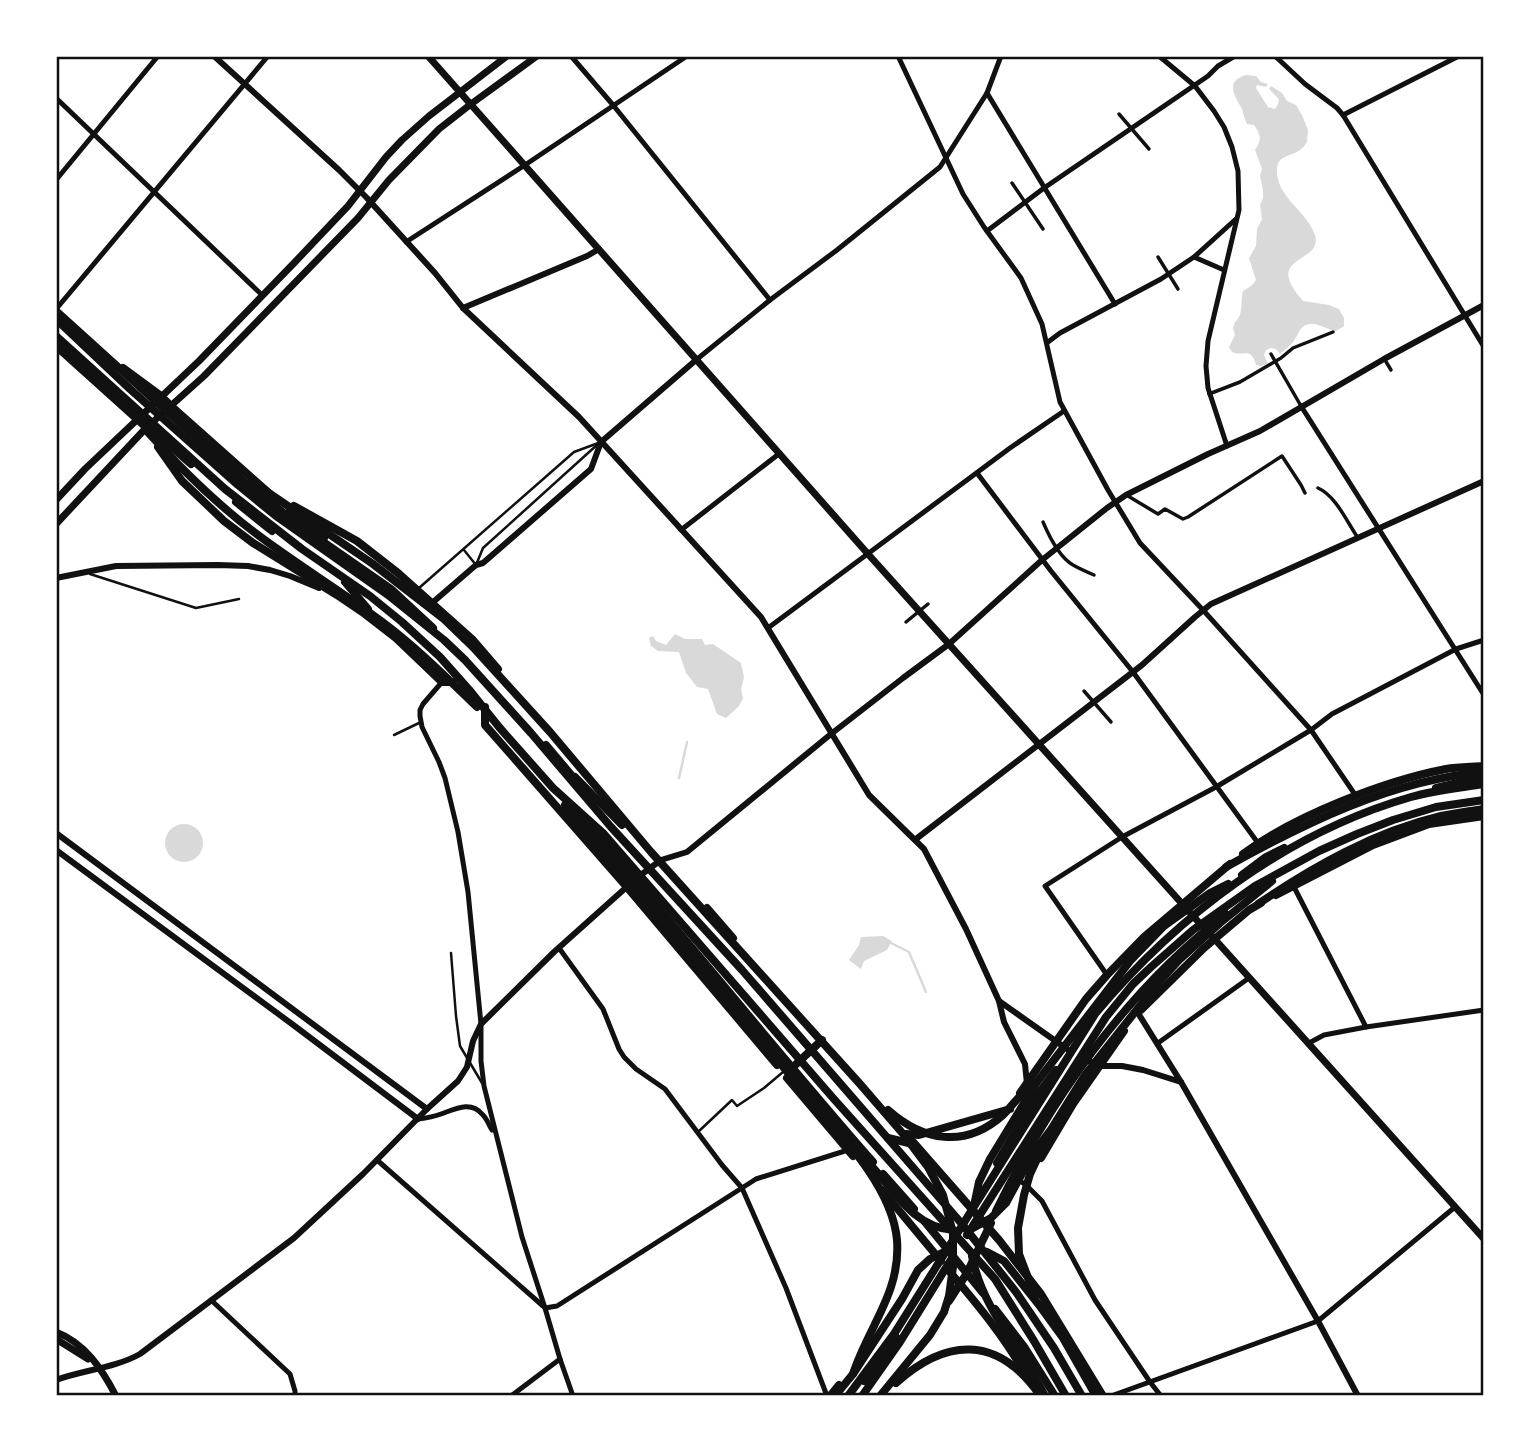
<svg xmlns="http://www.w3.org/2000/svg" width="1540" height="1452" viewBox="0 0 1540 1452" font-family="'Open Sans',sans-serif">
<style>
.water{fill:#d9d9d9}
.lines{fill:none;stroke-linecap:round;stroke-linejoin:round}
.stream{stroke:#d9d9d9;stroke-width:2.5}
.service{stroke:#111;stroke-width:2.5}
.pedestrian{stroke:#111;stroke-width:3.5}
.minor{stroke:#111;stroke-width:5}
.tertiary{stroke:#111;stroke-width:6}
.secondary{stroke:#111;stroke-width:7}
.primary{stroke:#111;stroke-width:8}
.trunk{stroke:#111;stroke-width:8}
.neatline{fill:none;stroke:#111;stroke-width:2.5}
</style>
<rect width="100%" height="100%" fill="#fff"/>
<g class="water">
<path d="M1246,75l10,1 5,6 7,2 -2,3 -9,-2 -1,3 12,19 7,2 3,-5 1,-5 -10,-10 2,-3 11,7 5,8 9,4 6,10 6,15 -1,12c-2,3 -4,6 -7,8 -10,7 -23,5 -23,20 -1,27 30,41 38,65 9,29 -54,19 -12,66l26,4 10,4 5,9v8l-8,5c-7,-1 -15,-6 -22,-7 -15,-1 -14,9 -21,18 -3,4 -9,8 -13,12l-4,-5 -5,-1 -5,2 -2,5 4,9 -7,2 -5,-1c-5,-19 -12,-8 -24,-13l-3,-5 6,-12 -2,-7 2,-6c9,-7 5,-20 8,-31l8,-5 5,-6 -7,-22 7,-12 1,-17 5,-10 -2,-14 3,-7v-8l-3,-14 2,-7 -7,-19c7,-10 6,-15 -1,-25l-7,-1c-3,-5 -3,-11 -6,-17 -8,-14 -15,-26 5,-32z"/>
<polygon points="675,634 685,639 702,639 705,645 713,644 741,663 744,677 741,689 743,698 739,706 726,718 717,714 708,689 697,687 686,673 679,652 658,651 651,646 649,638 653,636 656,641 666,645"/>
<circle cx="184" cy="843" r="19"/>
<polygon points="883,936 892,941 887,950 864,961 861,969 849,960 859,945 861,937"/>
</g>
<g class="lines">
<g class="stream">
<polyline points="679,778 687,742"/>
<polyline points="891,943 909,952 926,992"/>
</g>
<g class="service">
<polyline points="464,550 476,565 483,548 598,444"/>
<polyline points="90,574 196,608 239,599"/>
<polyline points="419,588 574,452 601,442"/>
<polyline points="394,735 419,723"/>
<polyline points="451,953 456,1016 460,1046 482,1083"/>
<polyline points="698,1132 732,1100 737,1106 764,1088 783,1072"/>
</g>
<g class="pedestrian">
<polyline points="1119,114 1149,149"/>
<polyline points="1012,183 1043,229"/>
<polyline points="1158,257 1178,289"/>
<polyline points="1271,354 1301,406"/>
<polyline points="1385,360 1391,370"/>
<polyline points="1209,394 1240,382 1281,358 1293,348 1333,332"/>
<path d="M1318,488c18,8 29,34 40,50"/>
<polyline points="1128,496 1158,514 1165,509 1183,519 1188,517 1282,456 1301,485 1305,493"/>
<path d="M1043,522c6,14 16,35 30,43 7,4 14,7 21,10"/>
<polyline points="906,622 928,604"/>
<polyline points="1084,691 1111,722"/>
</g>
<g class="minor">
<polyline points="571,56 613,105 770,300"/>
<polyline points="898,56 963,194 984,227 1021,278 1042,324 1060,402 1108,490 1140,543 1203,610 1311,730 1356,796"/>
<polyline points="1159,56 1195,86 1214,111 1224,127 1232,147 1238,171 1239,210 1208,341 1206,366 1208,388 1227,446"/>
<polyline points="1275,56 1305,84 1337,108 1343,115 1484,347"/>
<polyline points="56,59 58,56"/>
<polyline points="987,93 1115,304"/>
<polyline points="56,98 262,295"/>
<polyline points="1343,115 1459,56"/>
<polyline points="56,180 158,56"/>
<polyline points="987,231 1044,188 1208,76 1218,66 1235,56"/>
<polyline points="406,242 525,165 687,56"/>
<polyline points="1194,257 1224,270"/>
<polyline points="57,308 268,56"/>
<polyline points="1048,342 1060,333 1161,279 1194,257 1236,219"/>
<polyline points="696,360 770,300 837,250 940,167 987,93 1001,56"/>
<polyline points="1301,406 1484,695"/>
<polyline points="977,473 1051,571 1133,672 1258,843"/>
<polyline points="681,530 780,453"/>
<polyline points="768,628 1010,448 1064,411"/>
<polyline points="442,682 423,704 420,710 420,716 422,727 439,762 445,778 458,832 468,892 481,1024 481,1061 484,1086 522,1237 545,1308 560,1359 573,1396"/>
<polyline points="1294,887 1366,1027"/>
<polyline points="559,948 603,1009 619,1049 624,1057 636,1069 665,1089 722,1165 742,1188 786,1288 827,1396"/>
<polyline points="1107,975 1045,886 1122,837 1216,787 1311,730 1332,714 1456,649 1484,640"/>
<polyline points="1158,1043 1249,978"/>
<polyline points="1309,1043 1324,1035 1366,1027 1484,1010"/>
<path d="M418,1119c8,-1 15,-2 23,-5 14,-5 30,-14 42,1 4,4 6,10 9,15"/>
<polyline points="377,1160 543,1306"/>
<polyline points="1017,1179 1026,1185 1042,1201 1095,1300 1150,1382 1161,1396"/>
<polyline points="211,1300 290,1374 295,1391 295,1396"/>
<polyline points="545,1308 557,1306 756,1179 848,1150"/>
<polyline points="511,1396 560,1359"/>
<polyline points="1111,1396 1318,1321 1455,1207"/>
</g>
<g class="tertiary">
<polyline points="214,56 339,170 366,197 435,273 463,308 579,417 761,617 869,795 924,849 966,929 999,1001 1067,1049"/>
<polyline points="463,308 587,256 599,249"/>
<polyline points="56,578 116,566 218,565 248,566 270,570 290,576 319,588"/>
<polyline points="432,603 476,565 483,563 591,469 601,442 696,360"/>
<polyline points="56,833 427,1109"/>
<polyline points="916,839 1142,665 1195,617 1211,604 1484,481"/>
<polyline points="56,850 292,1024 418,1119"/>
<polyline points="638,877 661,860 687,852 831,734 903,678 949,644 1042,560 1107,508 1126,495 1208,454 1260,431 1384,359 1484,305"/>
<polyline points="999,1001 1004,1022 1025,1064 1027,1084"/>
<polyline points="1138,1013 1181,1082 1318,1321 1358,1396"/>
<polyline points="1083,1058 1099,1066 1122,1066 1143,1070 1181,1082"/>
<path d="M56,1380c27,-10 59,-12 84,-26l154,-116 69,-64 64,-65 31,-28 9,-14 6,-26 8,-17 73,-72 76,-68"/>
</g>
<g class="secondary">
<polyline points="428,56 868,554 1203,927"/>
<polyline points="56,500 85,469 199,361 295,262 348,206 386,157 402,140 429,116 507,56"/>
<polyline points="56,524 145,429 204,376 358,218 389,180 439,129 471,104 537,56"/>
<polyline points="1211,935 1484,1239"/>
<path d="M56,1332c29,11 46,37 60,64"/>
<polyline points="56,1339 88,1359"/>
</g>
<g class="primary">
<polyline points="56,346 147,428 167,443 191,464"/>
<polyline points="123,368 161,396 171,406 270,494"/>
<polyline points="158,447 182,481 224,521 253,543 337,595 365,614 396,638 442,682 453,682"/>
<polyline points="236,502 272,531"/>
<polyline points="294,506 357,541 398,573 473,640 498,669"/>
<polyline points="290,511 324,538"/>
<polyline points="345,582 368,609"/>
<polyline points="485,707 485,725 627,887 777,1065"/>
<polyline points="546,745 578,783"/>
<polyline points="1436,788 1484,777"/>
<path d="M580,817c100,113 193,231 293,345"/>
<path d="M1243,854c51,-38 141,-73 203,-85 12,-2 26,-2 38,-3"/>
<polyline points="1242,875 1266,857 1284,848"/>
<polyline points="1276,895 1373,845 1429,824 1484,816"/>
<polyline points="707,908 733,938"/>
<polyline points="1141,1010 1204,948 1249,910 1261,903"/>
<polyline points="792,1068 822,1040"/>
<polyline points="787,1078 853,1156"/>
<polyline points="1020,1093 1086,999 1107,975 1144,937 1230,864"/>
<polyline points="906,1134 919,1135 1010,1109"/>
<polyline points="888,1138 913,1144"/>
<polyline points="913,1142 999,1240 1041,1294 1103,1396"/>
<polyline points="1041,1158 1073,1104 1124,1031"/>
<polyline points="997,1163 1036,1097 1056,1070"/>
<polyline points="883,1174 914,1209"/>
<polyline points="882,1190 941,1261"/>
<path d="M996,1211c55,-112 130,-220 230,-297"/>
<polyline points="925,1222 983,1293"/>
<path d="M949,1271c29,34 58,69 79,108"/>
<polyline points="949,1301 967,1273 991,1223"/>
<polyline points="995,1309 1025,1348 1055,1396"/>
<polyline points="864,1381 896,1337"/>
<polyline points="830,1396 839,1385"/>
</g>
<g class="trunk">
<polyline points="56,311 245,482 296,523 391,589 433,628"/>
<polyline points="56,319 130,389 238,485 276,516 388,595 444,640 465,660 531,733 611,827 742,970 962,1224 1016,1292 1054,1348 1082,1396"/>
<polyline points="56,336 225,489 302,549 370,596 402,622 440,657 471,692 499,727 553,788 604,834 833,1098 995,1279 1034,1341 1066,1396"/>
<path d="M145,429c35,39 71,75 113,106 40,30 83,56 123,86 35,26 65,56 96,86"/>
<polyline points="266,491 373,564 444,619 473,647 550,732 651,852 860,1084 904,1135 928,1167 943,1195 953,1233 953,1267 949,1296 944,1312 930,1335 880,1396"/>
<polyline points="575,777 622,825"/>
<path d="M565,805l26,33c68,80 136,158 201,240 36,44 100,103 105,162 4,53 -29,87 -44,134"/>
<path d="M1226,867c79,-44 166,-87 258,-95"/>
<path d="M1258,904c56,-38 116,-72 183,-88 14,-3 29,-5 43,-7"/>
<path d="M888,1110c35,31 77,39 115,5 11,-11 18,-23 31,-31"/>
<path d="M863,1157c28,27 47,70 90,73"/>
<polyline points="975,1201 979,1182 990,1159 1037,1082 1130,961 1164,926 1210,893 1228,884"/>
<polyline points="973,1228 991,1218 1006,1203 1032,1155 1050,1131 1085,1075 1158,983 1179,960 1220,923 1272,881"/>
<polyline points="967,1235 1106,1017 1133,984 1151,967 1193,930 1255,886 1319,851 1357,834 1393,820 1436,807 1484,800"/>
<polyline points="987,1252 1004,1261 1012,1271 1039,1305 1063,1338 1096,1396"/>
<path d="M972,1256c10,53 49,92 73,140"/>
<polyline points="1035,1296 1019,1254 1018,1228 1024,1195 1030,1174 1045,1142"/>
<path d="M896,1383c50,-45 101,-48 143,11"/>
<polyline points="835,1396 853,1374 902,1299 918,1270 930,1259 944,1252"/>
<path d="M848,1396l46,-62 201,-320c82,-98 191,-181 316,-217 24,-7 48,-9 73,-13"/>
<polyline points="862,1396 900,1342 952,1258"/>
</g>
</g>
<rect width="1540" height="1452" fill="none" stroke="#ffffff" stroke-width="116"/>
<rect x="58" y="58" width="1424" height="1336" class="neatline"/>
</svg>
